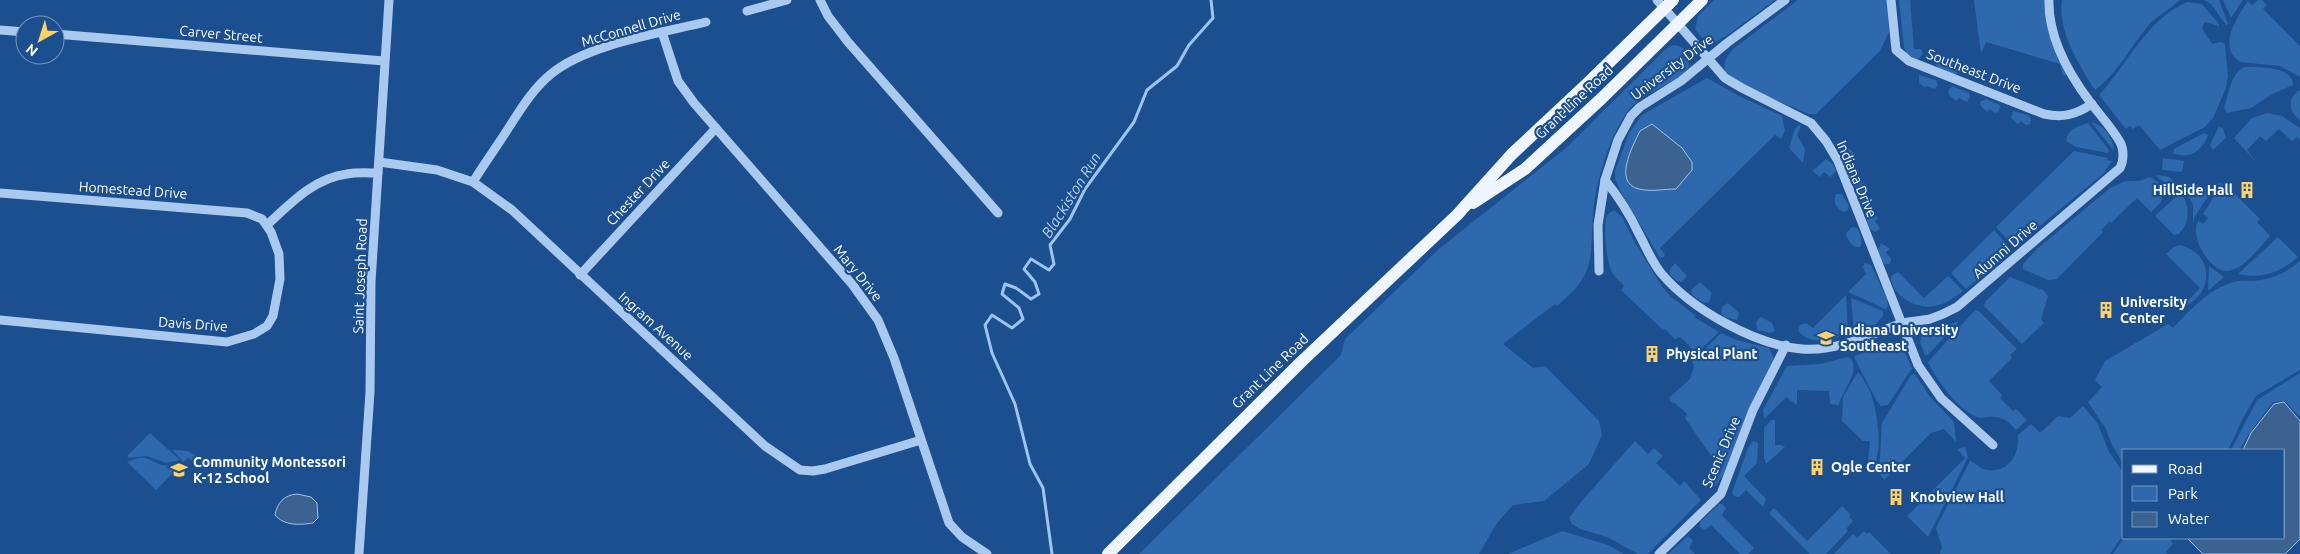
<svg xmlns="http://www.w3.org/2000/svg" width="2300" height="554" viewBox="0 0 2300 554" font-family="Ubuntu,sans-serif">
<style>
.green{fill:#2e69ad}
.water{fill:#3c6290;stroke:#9cc4f0}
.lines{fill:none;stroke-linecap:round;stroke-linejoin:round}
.stream{stroke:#9cc4f0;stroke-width:3}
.minor{stroke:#a9c9ee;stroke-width:9}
.major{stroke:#f0f6ff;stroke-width:12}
.labels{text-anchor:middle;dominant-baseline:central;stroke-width:4.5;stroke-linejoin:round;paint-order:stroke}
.street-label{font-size:14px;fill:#fff;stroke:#1b4f8f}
.poi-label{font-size:14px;font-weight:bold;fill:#fff;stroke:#1b4f8f;text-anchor:start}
.water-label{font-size:15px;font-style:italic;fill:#b5d3f5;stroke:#1b4f8f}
</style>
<rect width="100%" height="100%" fill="#1b4f8f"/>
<g class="green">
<polygon points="1714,0 1775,0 1729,34 1714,43 1706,43 1695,29 1698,16"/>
<path d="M1798,0h89l2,32 -9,19 -64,63h-7c-16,-7 -74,-29 -83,-42 -5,-9 2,-17 8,-24z"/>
<polygon points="1899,0 1910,0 1914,49 1921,49 1923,53 1918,60 1907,54 1904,47"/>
<polygon points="1974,0 2046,0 2068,75 2063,75 2060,64 1986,42 1981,54"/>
<path d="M2062,0h118c-11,10 -24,16 -33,27 -18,22 -29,46 -52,63 -16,-25 -38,-60 -33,-90z"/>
<polygon points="2204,0 2219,0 2228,24 2226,25 2211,4"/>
<polygon points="2223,0 2243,0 2231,18"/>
<path d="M2258,0h4l5,5 -4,4 37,37v31l-20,-11 -40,-4c-23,-15 -3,-45 8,-61l4,4z"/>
<path d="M2187,2l15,2 17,20v2l-14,-4 -3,6 10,16 9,-2 4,2 3,32 -2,12 -13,30 -8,9 -45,23 -21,-25 -6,4 -3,-3 -4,3 -27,-34c29,-31 47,-75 88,-93z"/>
<path d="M1673,45c13,1 19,11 15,23 -18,21 -51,24 -65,50 -15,26 -25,57 -29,86 -6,50 7,66 -37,102l-2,-2 -52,40 30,24 12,-2 54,55 3,14 -13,29 -45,37 -31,4 -16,18 -18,31h-340l202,-199 4,-16 95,-91 126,-100 100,-99z"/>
<polygon points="1936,62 1955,64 1958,72 1955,75 1938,68 1934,63"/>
<path d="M2245,67c13,0 48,-1 48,18l-21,9 -21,14 -24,5 -3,-5c5,-13 6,-35 21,-41z"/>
<polygon points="1919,75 1936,80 1938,85 1935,89 1926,86 1925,88 1919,83"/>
<polygon points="1707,78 1739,96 1782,116 1785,131 1781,139 1775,135 1660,248 1665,254 1664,257 1660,258 1621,192 1615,179 1615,171 1629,133 1642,115"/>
<polygon points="1952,86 1969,93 1970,97 1967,102 1959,98 1956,101 1949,95 1948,91"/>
<path d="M2300,90v30c-12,-9 -13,-22 0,-30z"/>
<polygon points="1986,99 2000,105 1999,111 1995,113 1989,109 1987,112 1981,106 1980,102"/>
<polygon points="2013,111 2028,115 2031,119 2030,124 2026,125 2021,121 2018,124 2011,118"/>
<polygon points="2267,113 2282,116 2300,128 2300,140 2297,137 2292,141 2279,129 2266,141 2260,136 2247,150 2255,161 2234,138 2252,118"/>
<path d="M2091,122c13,3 22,15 23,29z"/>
<path d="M2088,123l21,27 -1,3 -32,-6 -10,-6c1,-11 12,-15 22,-18z"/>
<polygon points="1799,125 1801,126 1797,135 1805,149 1803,163 1789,148 1795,129"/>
<polygon points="2219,126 2223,129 2226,138 2213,150 2210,145"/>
<path d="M2204,133l4,2c-6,16 -18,25 -35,18l1,-4z"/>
<polygon points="1848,148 1855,154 1851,158 1856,164 1856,168 1851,170 1846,167 1841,155 1844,150"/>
<polygon points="2074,151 2108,158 2107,160 2112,161 2103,174 2014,247 1996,227"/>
<polygon points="2163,158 2184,161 2182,172 2162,170"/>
<polygon points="1826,159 1833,164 1836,171 1830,177 1824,172 1820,177 1812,171"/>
<polygon points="2158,175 2169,177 2176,183 2176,188 2167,196 2164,182 2156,176"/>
<polygon points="2150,177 2159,183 2164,192 2161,202 2151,212 2137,198 2111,223 2110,221 2101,230 2103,232 2057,279 2048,280 2023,269 2023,264 2038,248 2110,188 2126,181 2138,181"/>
<polygon points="1860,180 1866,186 1863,189 1867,194 1867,198 1863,201 1858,197 1854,186"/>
<polygon points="2193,182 2197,185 2207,188 2211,192 2195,216 2193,223 2193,205 2184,187"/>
<path d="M2219,182l12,8 29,29 -3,3 13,14c-10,11 -26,33 -42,35 -18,2 -39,-35 -30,-50l5,3 5,-6 -5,-4 9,-14z"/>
<path d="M1836,194h6l7,12 -2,5 -3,1c-8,-3 -11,-10 -8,-18z"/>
<path d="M2179,194l5,3c6,14 5,26 -5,37l-5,1 -19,-19z"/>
<path d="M1614,210l8,7 13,26 26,42 8,10 26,20 -1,2 25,15 -26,25c1,-8 -7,-16 -14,-20l-4,2 -10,-10 -2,1 -42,-40 3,-4c-3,-4 -8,-7 -11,-12 -7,-11 -10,-47 -6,-59z"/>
<polygon points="1872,212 1878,218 1875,221 1880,229 1875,232 1870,229 1865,216"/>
<path d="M1852,227l5,1c3,6 7,13 3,19 -7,1 -13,-6 -14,-14z"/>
<polygon points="1994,230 2012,250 1966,289 1951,273"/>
<path d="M2278,237l20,20c-18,16 -37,22 -60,17z"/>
<polygon points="1881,243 1890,249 1886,252 1891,259 1890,264 1885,264 1882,261 1878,250"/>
<path d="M2179,245c34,7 37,47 5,62l-1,-1 17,-18 -34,-34 8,-7z"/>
<path d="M2300,261v109l-44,26 -13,22 -15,32h-104v15l-12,-20 -6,-16 -18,-27 14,-15 -7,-7 10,-19 63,-37 5,4c16,-17 35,-38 58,-45 8,-3 15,-2 23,-2 18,-2 32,-8 46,-20z"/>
<polygon points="1675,263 1687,276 1682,282 1677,281 1670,275 1670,269"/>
<polygon points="1865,263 1871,265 1887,299 1888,307 1885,309 1848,292 1866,274 1863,267"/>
<polygon points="2209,266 2224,277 2209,290 2208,288"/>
<path d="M1898,272l26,26 24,-22 15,15c-8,6 -17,13 -28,15 -18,4 -44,-10 -44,-30z"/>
<polygon points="2010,277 2043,290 2048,296 2041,319 2044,323 2022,344 1984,306 1985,302"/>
<polygon points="1700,282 1712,293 1709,302 1704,303 1692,295 1691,290"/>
<path d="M1846,295l2,37c-14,9 -41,14 -50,-2l2,-5 6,-2 7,5z"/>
<polygon points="1851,298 1883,311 1883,316 1876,324 1854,332"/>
<polygon points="1728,303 1739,313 1737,320 1727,318 1721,314 1722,307"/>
<path d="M1975,310l4,1 38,38 -7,6 2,3 -23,23 13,14 -2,3 13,13 3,-2 11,11 -11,10c-8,-9 -15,-14 -27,-13 -4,0 -8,2 -12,0 -18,-6 -41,-38 -49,-55z"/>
<polygon points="1761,317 1772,323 1775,331 1770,333 1757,330 1756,322"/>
<polygon points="1959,321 1928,355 1925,355 1920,342 1922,335"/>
<polygon points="1721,333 1737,340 1769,348 1774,358 1747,415 1724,474 1713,489 1708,485 1715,465 1714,460 1685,418 1687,414 1675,403 1671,402 1669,398 1690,379 1694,366 1692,362"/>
<path d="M1892,344c12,0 15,14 20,24l-24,37 -7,1c-3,-2 -25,-44 -27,-50z"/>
<path d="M1848,357c16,10 -6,34 -9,48l-9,-1 -1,-13 -32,-1v15l-11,-8 -22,22 -1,-9 24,-44 33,-2z"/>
<path d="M1858,372c4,5 8,11 11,17 8,17 17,71 0,83l-2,-3 4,-4 -3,-4 2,-20h-7l-21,-20 1,-24z"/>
<polygon points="2300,373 2300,417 2285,401 2273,402 2254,427 2239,450 2231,450 2257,400"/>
<polygon points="1915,374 1930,397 1954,422 1956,442 1944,429 1931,433 1884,480 1879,473 1882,423 1911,375"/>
<path d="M2083,406l15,18 11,28 15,22v59l-14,21h-170l2,-7 -6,-19 34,-67c5,1 8,6 13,8 23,7 37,-13 35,-34l13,-11 9,9 18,-17 12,2z"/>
<polygon points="1771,420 1775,420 1775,445 1782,445 1785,447 1766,464 1764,458 1764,428"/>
<polygon points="150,433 180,460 166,463 147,456 129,458 127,456"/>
<polygon points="1635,441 1648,454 1654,448 1663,456 1656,463 1680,486 1684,481 1701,500 1648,554 1638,554 1607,537 1580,529 1572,524 1569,518 1580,503"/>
<polygon points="1753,441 1758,443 1757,463 1744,476 1766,499 1763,507 1746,490 1739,497 1734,496 1732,493 1748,448"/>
<polygon points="1965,447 1968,457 1928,537 1907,516 1965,458 1957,449"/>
<path d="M172,450c9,0 20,0 26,8l-1,6 -9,-6 -4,4z"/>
<polygon points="138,458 146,458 161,465 180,466 156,490 127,462"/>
<polygon points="1719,504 1722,504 1726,508 1722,515 1754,548 1748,554 1740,554 1711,525 1705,530 1700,527 1700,522"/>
<polygon points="1842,506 1851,515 1849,517 1853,521 1846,529 1848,531 1826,554 1810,554 1769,513 1774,508 1807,541"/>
<polygon points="1562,531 1608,545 1624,554 1508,554"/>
<polygon points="1864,531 1867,534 1869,532 1891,554 1834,554 1853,534 1857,538"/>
<polygon points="1688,536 1693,541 1689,548 1695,554 1668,554"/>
<polygon points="2124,538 2169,538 2173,544 2166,552 2168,554 2113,554"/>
</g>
<g class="water">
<path d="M1652,124l30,24 10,14v8l-16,19c-12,0 -25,3 -37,0 -26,-6 -7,-42 1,-58z"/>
<polygon points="2284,402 2300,421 2300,539 2285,554 2203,554 2187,538 2284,538 2284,450 2243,450 2251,433 2274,404"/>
<path d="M297,494l14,3 6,6 1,15 -5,5c-13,2 -29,3 -38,-8 2,-12 9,-20 22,-21z"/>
</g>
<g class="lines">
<polyline class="stream" points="1052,554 1043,488 1030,464 1015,404 992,353 985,325 992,315 1012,328 1023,319 1019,308 1002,294 1005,284 1016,288 1031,299 1039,294 1035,282 1024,269 1031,259 1049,270 1054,264 1050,245 1070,219 1085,189 1134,122 1147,90 1177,66 1189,45 1213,18 1211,0"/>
<g class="minor">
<polyline points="820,0 828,16 848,42 998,213"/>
<polyline points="1657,0 1725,78 1742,88 1811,123 1826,141 1838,161 1918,365 1941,398 1993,445"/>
<path d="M1785,0l-58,43 -46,38 -41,26 -9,9 -13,24 -13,40c13,16 25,35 34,54 7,13 13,28 22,39 30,36 94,72 141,76 34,3 67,-14 98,-25 9,-3 20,-3 30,-5 9,-3 18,-7 27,-12l163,-139c4,-7 4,-19 0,-26 -8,-14 -20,-27 -30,-40 -21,-28 -42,-66 -41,-102"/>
<path d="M1891,0l5,50 13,11 135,53c19,4 31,1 48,-10"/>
<polyline points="747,11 787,0"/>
<polyline points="0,30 25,32"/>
<polyline points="662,32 678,81 694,103 852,284 878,320 894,358 949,523 962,537 987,554"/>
<polyline points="55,34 384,61"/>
<polyline points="379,162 437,170 473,182 512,210 765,446 800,470 813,471 825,469 921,440"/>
<path d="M473,182c13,-21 27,-40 40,-61 11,-17 22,-34 38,-47 36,-30 110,-41 155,-52"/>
<polyline points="0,193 247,213 262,219 271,232 279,254 280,279 273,316 267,326 254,334 227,342 0,320"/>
<path d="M267,225c23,-21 47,-47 80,-51 10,-2 21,-1 31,-1"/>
<polyline points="1599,271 1598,225 1605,180"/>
<polyline points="580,275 716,128"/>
<polyline points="359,554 370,392 371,282 389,0"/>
<polyline points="1659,554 1721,494 1753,410 1786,345"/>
</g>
<g class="major">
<polyline points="1473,203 1525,169 1602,98 1702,0"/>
<polyline points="1108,554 1301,362 1457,215 1512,154 1588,83 1673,0"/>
</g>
</g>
<defs>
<g id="building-bare" transform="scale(1.35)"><path d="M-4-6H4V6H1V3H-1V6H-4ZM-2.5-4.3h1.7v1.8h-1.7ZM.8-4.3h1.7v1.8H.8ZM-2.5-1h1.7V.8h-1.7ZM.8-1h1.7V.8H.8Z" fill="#ffd166" stroke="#1b4f8f" stroke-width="2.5" paint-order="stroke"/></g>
<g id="university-bare" transform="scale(1.35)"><path d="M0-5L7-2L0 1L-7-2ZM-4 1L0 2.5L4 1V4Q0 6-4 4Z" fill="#ffd166" stroke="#1b4f8f" stroke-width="2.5" paint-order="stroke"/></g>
<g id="school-bare" transform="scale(1.35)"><path d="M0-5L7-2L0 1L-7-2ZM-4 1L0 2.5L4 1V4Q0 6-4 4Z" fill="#ffd166" stroke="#1b4f8f" stroke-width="2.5" paint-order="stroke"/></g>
</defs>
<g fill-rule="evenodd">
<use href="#building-bare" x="2247" y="190"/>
<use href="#building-bare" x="2106" y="310"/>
<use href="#university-bare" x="1826" y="338"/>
<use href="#building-bare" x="1652" y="354"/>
<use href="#building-bare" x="1817" y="467"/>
<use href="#school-bare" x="179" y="470"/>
<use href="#building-bare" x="1896" y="497"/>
</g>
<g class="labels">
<g class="street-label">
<text transform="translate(631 28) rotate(-16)">McConnell Drive</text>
<text transform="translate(221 34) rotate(5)">Carver Street</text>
<text transform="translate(1672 67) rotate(-37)">University Drive</text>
<text transform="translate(1974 71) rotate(21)">Southeast Drive</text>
<text transform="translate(1574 102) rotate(-43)">Grant Line Road</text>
<text transform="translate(1857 179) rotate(67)">Indiana Drive</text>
<text transform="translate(133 190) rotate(4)">Homestead Drive</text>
<text transform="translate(638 192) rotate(-47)">Chester Drive</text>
<text transform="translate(2005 249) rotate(-41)">Alumni Drive</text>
<text transform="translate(858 273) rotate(51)">Mary Drive</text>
<text transform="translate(360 276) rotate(-88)">Saint Joseph Road</text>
<text transform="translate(193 324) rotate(4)">Davis Drive</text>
<text transform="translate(656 326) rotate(42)">Ingram Avenue</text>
<text transform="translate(1270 371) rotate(-44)">Grant Line Road</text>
<text transform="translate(1721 452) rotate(-67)">Scenic Drive</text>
</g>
<g class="poi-label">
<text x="2233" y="190" text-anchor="end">HillSide Hall</text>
<text x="2120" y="302">University<tspan x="2120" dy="16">Center</tspan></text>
<text x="1840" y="330">Indiana University<tspan x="1840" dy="16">Southeast</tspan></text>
<text x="1666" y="354">Physical Plant</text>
<text x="193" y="462">Community Montessori<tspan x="193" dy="16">K-12 School</tspan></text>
<text x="1831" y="467">Ogle Center</text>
<text x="1910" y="497">Knobview Hall</text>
</g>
<g class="water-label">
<text transform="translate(1071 195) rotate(-58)">Blackiston Run</text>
</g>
</g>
<rect x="2122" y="449" width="162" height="90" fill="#1b4f8f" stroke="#7695bc"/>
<rect x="2132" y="465" width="25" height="8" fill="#f0f6ff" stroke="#7695bc"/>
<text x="2168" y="474" font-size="15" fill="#ffffff">Road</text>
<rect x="2132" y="486" width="25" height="15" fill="#2e69ad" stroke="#7695bc"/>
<text x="2168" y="499" font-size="15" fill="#ffffff">Park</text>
<rect x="2132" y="512" width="25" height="15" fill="#3c6290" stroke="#7695bc"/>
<text x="2168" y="524" font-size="15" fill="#ffffff">Water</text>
<g transform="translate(40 40) rotate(219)"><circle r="24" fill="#1b4f8f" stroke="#7695bc"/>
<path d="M0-4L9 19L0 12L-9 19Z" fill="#ffd166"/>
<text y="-8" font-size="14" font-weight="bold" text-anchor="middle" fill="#ffffff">N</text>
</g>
</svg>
